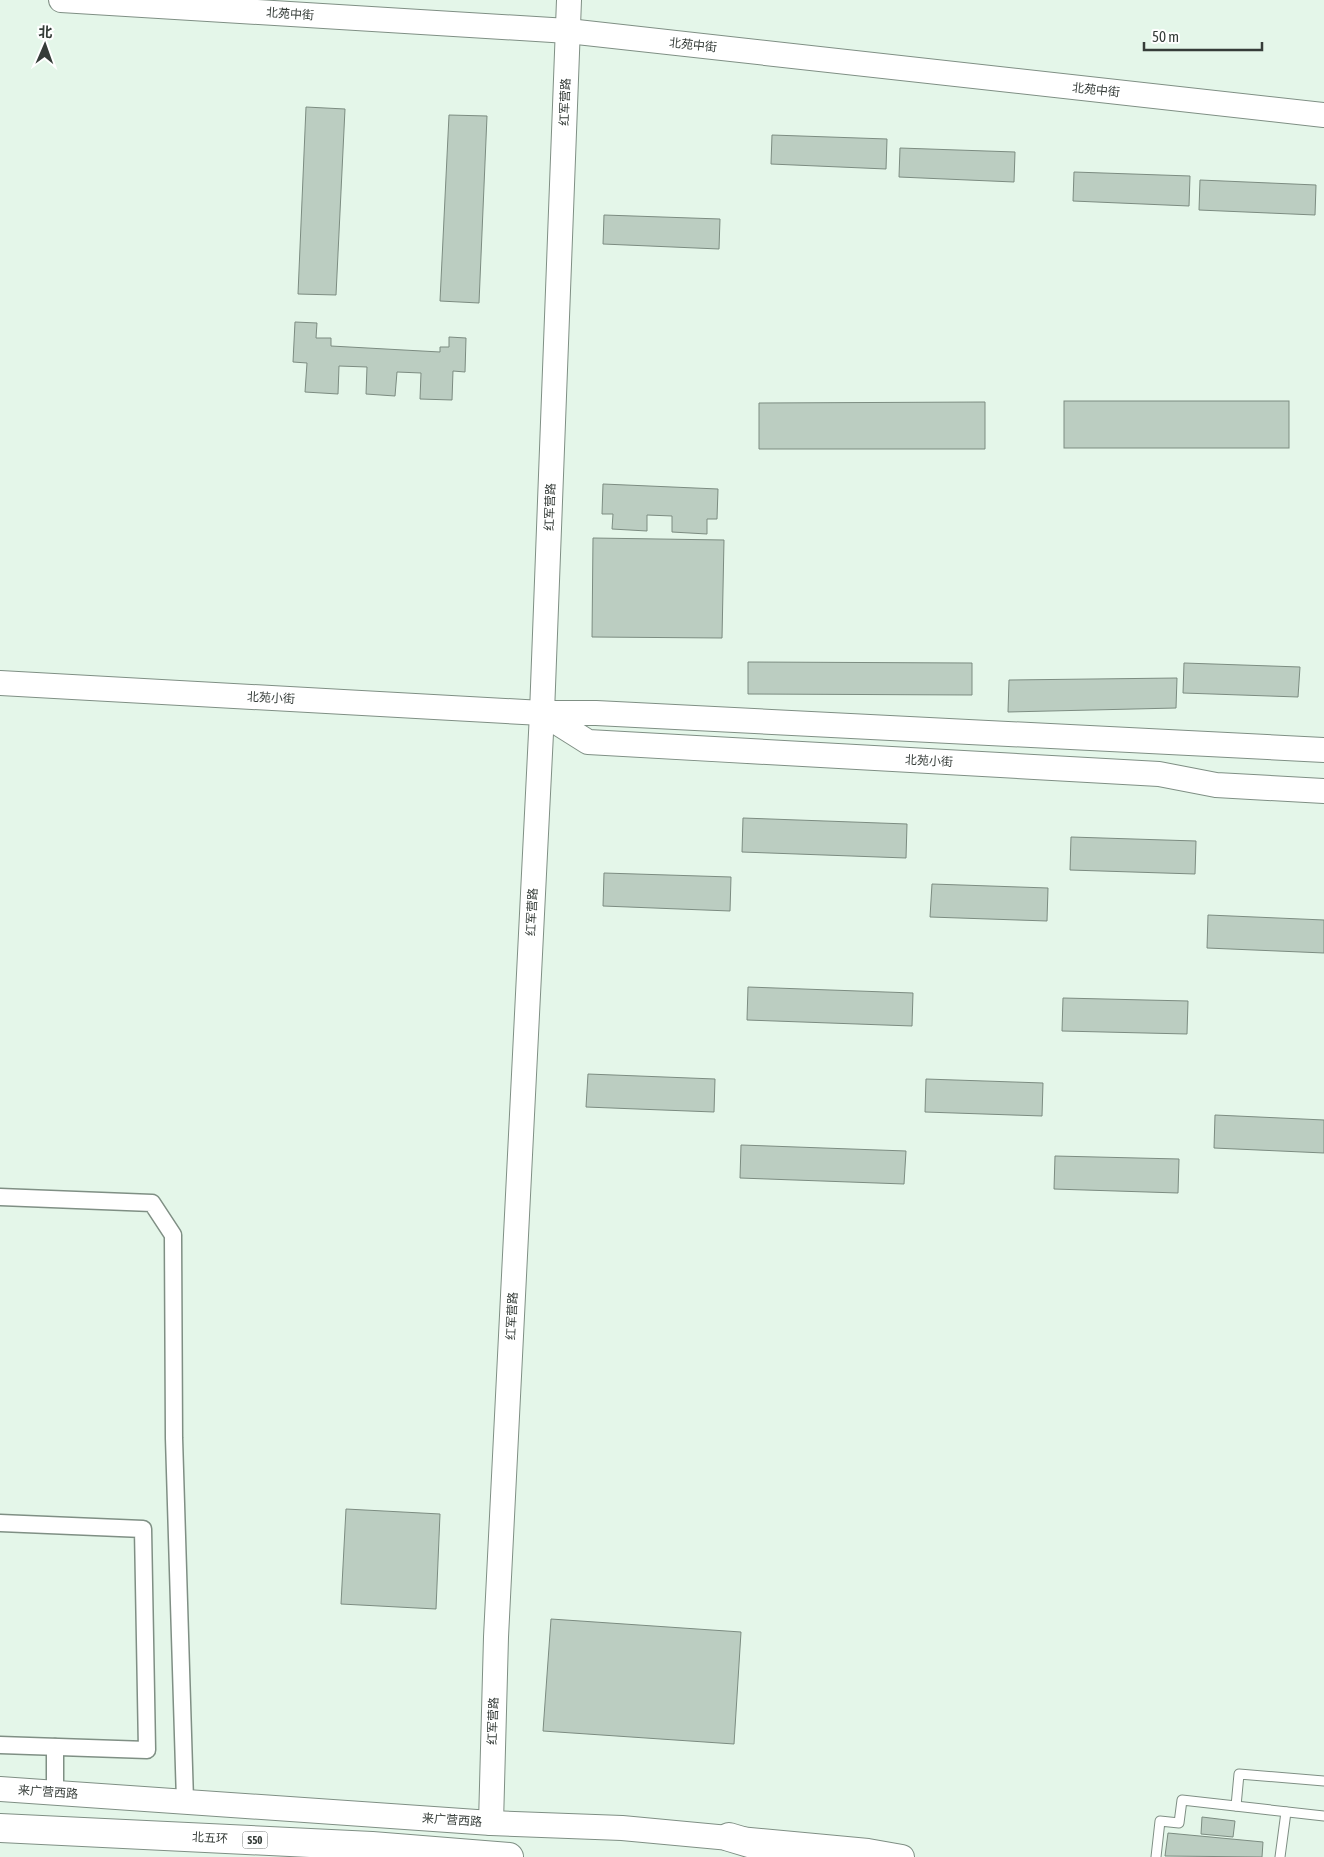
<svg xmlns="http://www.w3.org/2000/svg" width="1324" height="1857" viewBox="0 0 1324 1857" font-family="'Asap Condensed','Noto Sans SC',sans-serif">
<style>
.building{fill:#bbcdc1;stroke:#7c8c81}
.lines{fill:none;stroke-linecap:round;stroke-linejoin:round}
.lane-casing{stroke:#7f8f84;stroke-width:11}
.street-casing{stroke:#7f8f84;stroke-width:19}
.secondary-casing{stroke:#7f8f84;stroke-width:26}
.highway-casing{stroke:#7f8f84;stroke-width:30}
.lane{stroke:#fff;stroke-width:9}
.street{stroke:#fff;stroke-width:16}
.secondary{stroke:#fff;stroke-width:24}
.highway{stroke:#fff;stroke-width:28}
.labels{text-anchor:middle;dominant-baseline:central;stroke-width:5;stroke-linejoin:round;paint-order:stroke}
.shield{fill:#fff;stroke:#727674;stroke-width:1}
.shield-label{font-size:11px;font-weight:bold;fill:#353c38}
.street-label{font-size:12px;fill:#353c38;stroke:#fff}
</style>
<rect width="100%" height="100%" fill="#e4f6e9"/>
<g class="building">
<polygon points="306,107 345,109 336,295 298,294"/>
<polygon points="449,115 487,116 479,303 440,301"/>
<polygon points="772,135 887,139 886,169 771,164"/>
<polygon points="900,148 1015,152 1014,182 899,177"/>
<polygon points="1074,172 1190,176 1189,206 1073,201"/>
<polygon points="1200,180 1316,185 1315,215 1199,210"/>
<polygon points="604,215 720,219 719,249 603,244"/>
<polygon points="295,322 317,323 316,338 331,338 331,346 440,352 440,347 449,347 449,337 466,338 465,372 453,371 452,400 420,399 421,373 397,372 395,396 366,394 367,367 339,366 338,394 305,392 307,363 293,362"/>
<rect x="1064" y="401" width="225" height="47"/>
<polygon points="985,402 985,449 759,449 759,403"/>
<polygon points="603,484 718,489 717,519 707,519 707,534 672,532 672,516 647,515 647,531 612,529 613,514 602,514"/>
<polygon points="593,538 724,540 722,638 592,637"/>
<polygon points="748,662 972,663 972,695 748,694"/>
<polygon points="1184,663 1300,667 1298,697 1183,693"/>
<polygon points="1177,678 1176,708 1008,712 1009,680"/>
<polygon points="743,818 907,824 906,858 742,852"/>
<polygon points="1071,837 1196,841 1195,874 1070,870"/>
<polygon points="604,873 731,877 730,911 603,906"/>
<polygon points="932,884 1048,888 1047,921 930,917"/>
<polygon points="1208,915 1324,920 1324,953 1207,948"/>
<polygon points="748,987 913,993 912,1026 747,1020"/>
<polygon points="1063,998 1188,1001 1187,1034 1062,1031"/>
<polygon points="588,1074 715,1079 714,1112 586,1107"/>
<polygon points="926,1079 1043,1083 1042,1116 925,1112"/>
<polygon points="1215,1115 1324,1120 1324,1153 1214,1148"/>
<polygon points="741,1145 906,1151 904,1184 740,1178"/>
<polygon points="1055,1156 1179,1159 1178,1193 1054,1189"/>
<polygon points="346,1509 440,1514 436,1609 341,1604"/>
<polygon points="551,1619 741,1632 734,1744 543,1731"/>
<polygon points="1202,1817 1235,1821 1233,1837 1201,1834"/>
<polygon points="1168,1833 1263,1842 1262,1857 1165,1856"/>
</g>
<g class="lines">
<g class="lane-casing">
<g id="lane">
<polyline points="1236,1806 1239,1774 1324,1781"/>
<polyline points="1156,1857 1160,1821 1179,1823 1182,1800 1324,1816"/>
<polyline points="1280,1857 1286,1812"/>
</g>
</g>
<g class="street-casing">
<g id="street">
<polyline points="0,1197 152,1203 173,1235 174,1438 185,1801"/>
<polyline points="0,1523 143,1529 147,1750 0,1745"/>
<polyline points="55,1747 55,1793"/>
</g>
</g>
<g class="secondary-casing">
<g id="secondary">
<polyline points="61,0 568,31 1324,115"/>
<polyline points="0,683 542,713 596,713 1324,750"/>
<polyline points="542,713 588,742 1159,774 1216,785 1324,791"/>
<polyline points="0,1789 491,1823 622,1828 868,1851 902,1857"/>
<polyline points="491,1823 496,1637 542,713 569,0"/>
</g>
</g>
<g class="highway-casing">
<g id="highway">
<polyline points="0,1828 372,1846 509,1857"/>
<polyline points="729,1837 796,1857"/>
</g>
</g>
<use href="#lane" class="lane"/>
<use href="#street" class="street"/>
<use href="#secondary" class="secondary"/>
<use href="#highway" class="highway"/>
</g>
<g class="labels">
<rect class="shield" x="242.5" y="1831.5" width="25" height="17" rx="4"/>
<g class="shield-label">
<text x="255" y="1840">S50</text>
</g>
<g class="street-label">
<text transform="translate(290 14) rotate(4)">北苑中街</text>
<text transform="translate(693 45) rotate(6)">北苑中街</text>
<text transform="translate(1096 90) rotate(6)">北苑中街</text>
<text transform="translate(565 102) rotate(-88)">红军营路</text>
<text transform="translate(550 507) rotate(-88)">红军营路</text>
<text transform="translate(271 698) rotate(3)">北苑小街</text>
<text transform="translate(929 761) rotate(3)">北苑小街</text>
<text transform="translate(532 912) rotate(-87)">红军营路</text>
<text transform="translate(512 1316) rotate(-87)">红军营路</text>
<text transform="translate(493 1721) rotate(-88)">红军营路</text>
<text transform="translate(48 1792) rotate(4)">来广营西路</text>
<text transform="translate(452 1820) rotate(4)">来广营西路</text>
<text transform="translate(210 1838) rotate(3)">北五环</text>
</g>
</g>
<g transform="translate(45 45) rotate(2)" stroke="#ffffff" stroke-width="4" paint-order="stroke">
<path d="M0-4L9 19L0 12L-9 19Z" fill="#353c38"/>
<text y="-8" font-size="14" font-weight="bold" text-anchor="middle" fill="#353c38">北</text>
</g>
<path d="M1144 42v8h118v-8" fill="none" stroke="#353c38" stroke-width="2.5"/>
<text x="1152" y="42" font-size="15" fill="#353c38" stroke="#ffffff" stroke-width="4" paint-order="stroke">50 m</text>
</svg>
